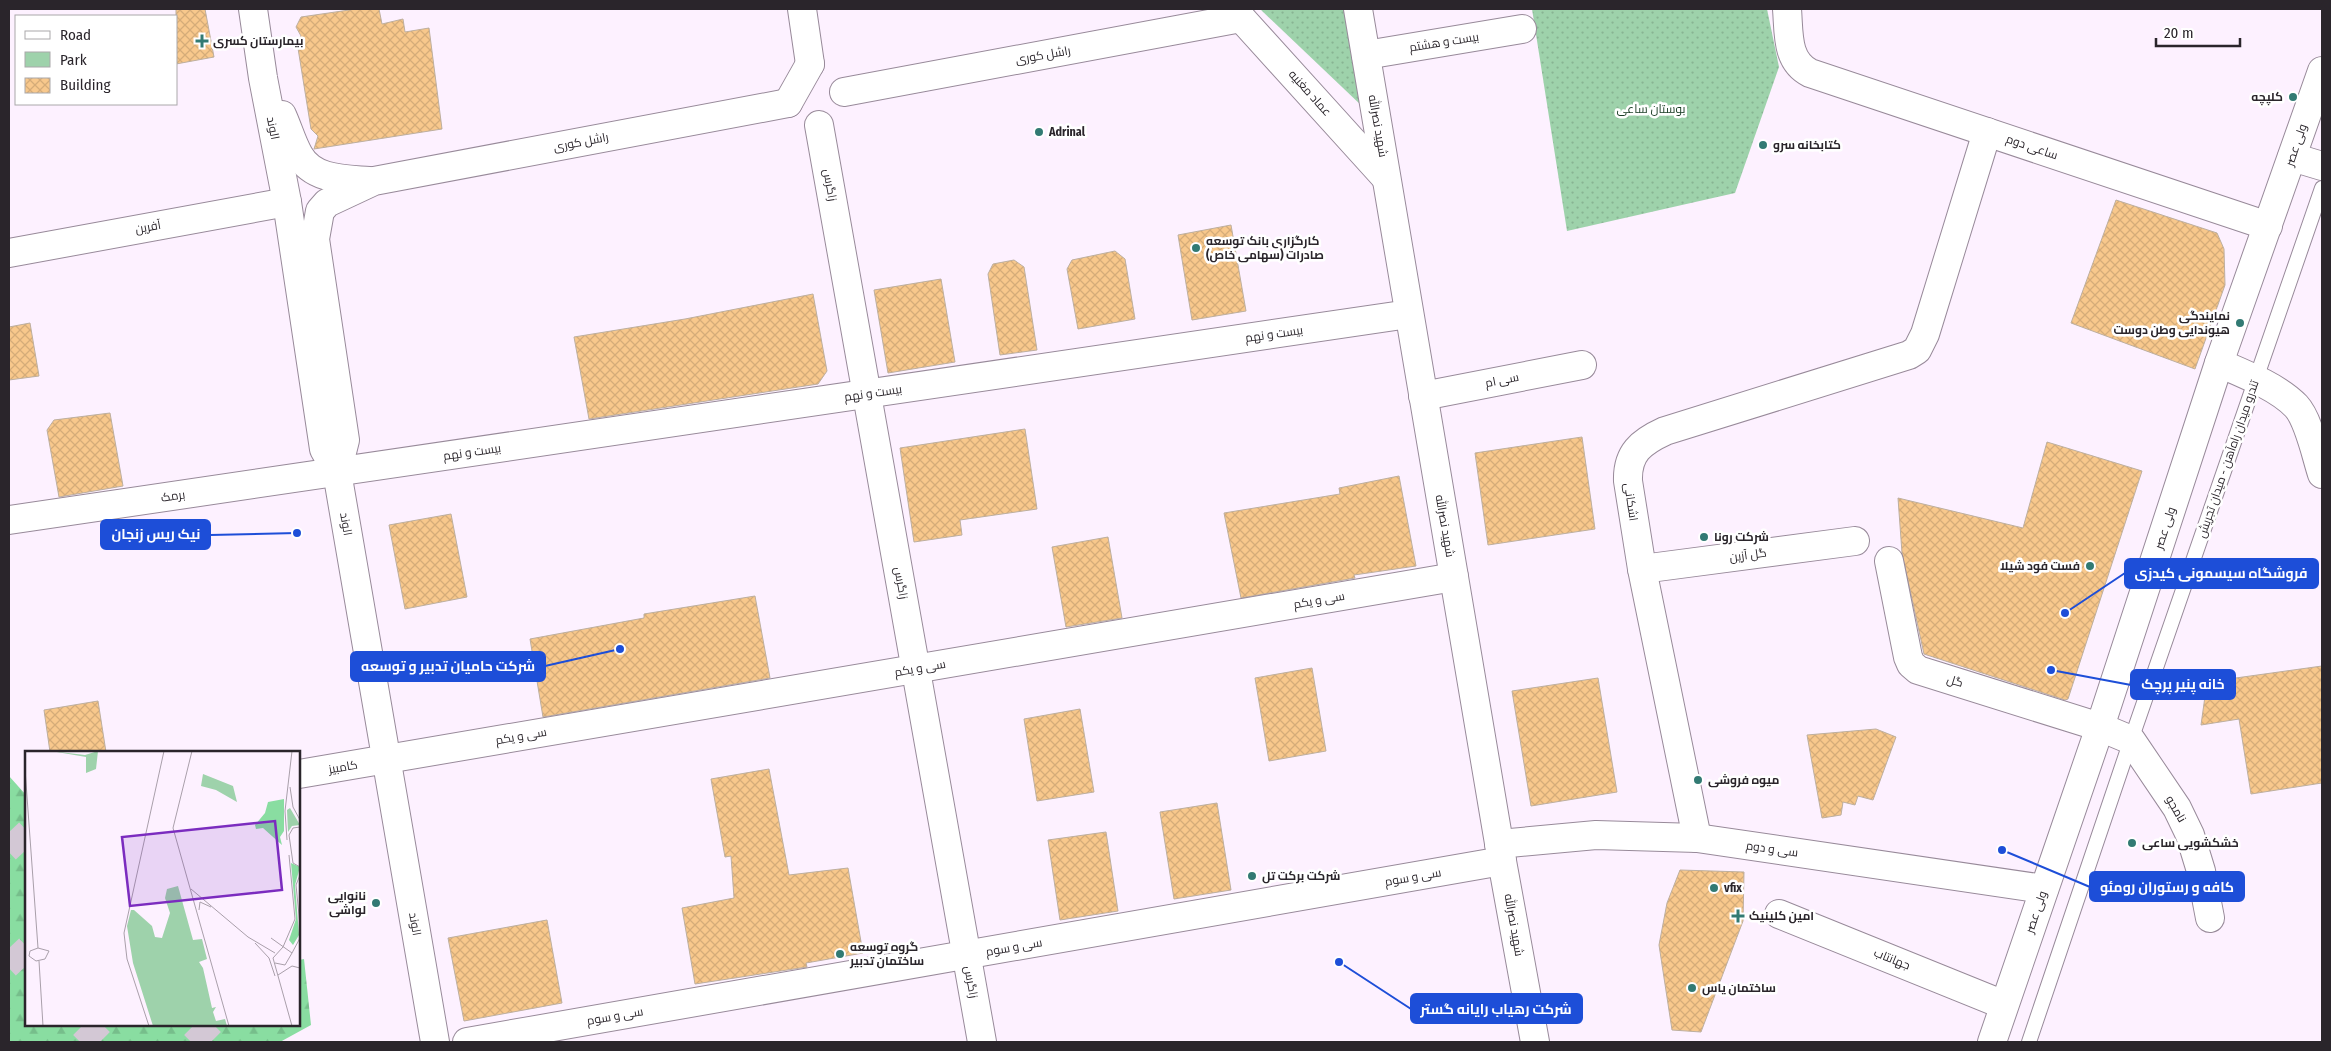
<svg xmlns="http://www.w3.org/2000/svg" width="2331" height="1051" viewBox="0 0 2331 1051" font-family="'Fira Sans Condensed',Cairo,sans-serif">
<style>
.green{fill:url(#green-dots)}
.forest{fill:url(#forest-firs)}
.building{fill:url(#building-cross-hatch);stroke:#bdaf9f}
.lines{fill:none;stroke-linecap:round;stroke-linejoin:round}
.trunk-tunnel{stroke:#d3c8d5;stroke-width:28;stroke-dasharray:28 14;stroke-linecap:butt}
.service-casing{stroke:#988a9a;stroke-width:16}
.minor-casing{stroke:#988a9a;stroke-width:30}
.tertiary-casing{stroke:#988a9a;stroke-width:30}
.secondary-casing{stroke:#988a9a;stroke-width:30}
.primary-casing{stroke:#988a9a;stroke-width:30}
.service{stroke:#fff;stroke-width:14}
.minor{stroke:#fff;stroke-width:28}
.tertiary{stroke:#fff;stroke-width:28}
.secondary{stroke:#fff;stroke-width:28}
.primary{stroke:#fff;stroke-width:28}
.poi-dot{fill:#327a73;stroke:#fff;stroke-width:2}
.labels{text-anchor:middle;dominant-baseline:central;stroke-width:5;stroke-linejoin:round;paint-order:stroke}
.poi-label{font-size:12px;font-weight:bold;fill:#2a252b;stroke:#fff;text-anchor:start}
.street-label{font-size:12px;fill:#2a252b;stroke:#fff}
.park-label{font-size:12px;fill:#193c24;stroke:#fff}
.inset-road{fill:none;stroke:#a99faa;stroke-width:1}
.view{fill:#7b2cbf;fill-opacity:0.15;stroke:#7b2cbf;stroke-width:2.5}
.inset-edge{fill:none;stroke:#2a252b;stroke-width:2.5}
.leader{fill:none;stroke:#1d4ed8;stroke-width:2}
.callout-dot{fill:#1d4ed8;stroke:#fff;stroke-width:2}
.callout{fill:#1d4ed8;stroke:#1d4ed8;stroke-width:2}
.callout-label{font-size:14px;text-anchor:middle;font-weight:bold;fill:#fff}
</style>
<defs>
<pattern id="green-dots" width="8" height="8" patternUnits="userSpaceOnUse" patternTransform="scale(1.25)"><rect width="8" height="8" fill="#9ed2ab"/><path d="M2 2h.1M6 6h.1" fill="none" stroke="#88b493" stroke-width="1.8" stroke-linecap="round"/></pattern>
<pattern id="forest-firs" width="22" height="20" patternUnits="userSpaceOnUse" patternTransform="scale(1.25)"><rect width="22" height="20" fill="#89dda1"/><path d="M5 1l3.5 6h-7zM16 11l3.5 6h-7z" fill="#76be8b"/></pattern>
<pattern id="building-cross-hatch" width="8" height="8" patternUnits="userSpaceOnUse" patternTransform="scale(1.25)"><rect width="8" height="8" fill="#f8c88c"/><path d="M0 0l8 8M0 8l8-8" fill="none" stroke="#d5ac79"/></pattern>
</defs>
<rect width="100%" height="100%" fill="#fdf1ff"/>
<g class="green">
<polygon points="1260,9 1346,9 1363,107"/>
<polygon points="1532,9 1767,9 1779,67 1735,193 1567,231"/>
</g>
<polygon class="forest" points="9,776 26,795 26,1025 299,1025 299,960 304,959 311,1025 280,1042 9,1042"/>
<g class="building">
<polygon points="176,9 205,9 214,57 176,64"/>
<polygon points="356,9 379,9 382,24 403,19 405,32 429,28 442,129 314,149 318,136 311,129 297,42 301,36 296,27 301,17"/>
<polygon points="2116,200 2217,233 2224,249 2225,285 2195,369 2071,323"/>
<polygon points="1231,225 1246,311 1192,320 1178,235"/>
<polygon points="1115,251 1125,259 1135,319 1078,329 1067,269 1072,260"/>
<polygon points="1014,260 1024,267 1037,350 1000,355 988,274 993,264"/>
<polygon points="941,279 955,362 888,373 874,290"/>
<polygon points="813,294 827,371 818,384 589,419 574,337 685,319"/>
<polygon points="30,323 39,376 9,380 9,327"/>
<polygon points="110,413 123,486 59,497 47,430 54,420"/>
<polygon points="1025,429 1037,509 960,520 962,535 914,542 900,448"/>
<polygon points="1582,437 1595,529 1488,545 1475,453"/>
<polygon points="2047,442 2142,471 2068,699 2065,700 1924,654 1902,553 1898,498 2023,528"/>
<polygon points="1399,476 1416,566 1354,575 1355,578 1241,598 1224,513 1340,494 1339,488"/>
<polygon points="451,514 467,597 405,609 389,525"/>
<polygon points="1108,537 1122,618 1066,627 1052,547"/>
<polygon points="755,596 770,678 543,717 530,639 644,618 644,614"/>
<polygon points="2322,666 2322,783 2251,794 2239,719 2201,725 2207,682"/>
<polygon points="1312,668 1326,751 1269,761 1255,678"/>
<polygon points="1598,678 1617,792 1531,806 1512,691"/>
<polygon points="98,701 106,752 50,752 44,710"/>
<polygon points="1080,709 1094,792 1037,801 1024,719"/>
<polygon points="1876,729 1896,737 1873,800 1858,796 1855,805 1843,802 1841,815 1822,818 1807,735"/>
<polygon points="769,769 789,875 848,868 863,953 806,963 807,967 695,984 682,908 734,898 731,856 725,857 711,779"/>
<polygon points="1217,803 1231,890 1174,899 1160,812"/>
<polygon points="1106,832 1118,911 1060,920 1048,840"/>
<polygon points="1680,870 1744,872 1743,921 1701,1032 1672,1030 1659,945 1667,903"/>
<polygon points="547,920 562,1003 464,1021 448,938"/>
</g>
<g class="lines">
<g class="trunk-tunnel">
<polyline points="9,832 26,850"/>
<polyline points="9,948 26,966"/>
<polyline points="83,1025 100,1042"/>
<polyline points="194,1025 211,1042"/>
</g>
<g class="service-casing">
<polyline id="service" points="2029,1042 2131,740 2322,188"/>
</g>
<g class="minor-casing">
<g id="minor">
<path d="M1787,9c2,24 -1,52 23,64l458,153"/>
<polyline points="1366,55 1522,29"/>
<polyline points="2292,157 2322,166"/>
<polyline points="9,253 287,202"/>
<path d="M2219,363c23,10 59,24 77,43 13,14 20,50 26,68"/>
<polyline points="1423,396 1582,365"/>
<polyline points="9,520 1409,314"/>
<polyline points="1889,561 1908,657 1911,664 1918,670 2100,727 2131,740 2177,808 2190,835 2201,871 2210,918"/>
<polyline points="1642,569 1855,541"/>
<polyline points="299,774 1454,577"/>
<path d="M1697,838l-55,-269 -14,-88c-1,-28 13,-39 37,-50l244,-76 8,-5 8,-16 62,-202"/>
<polyline points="1499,844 1596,835 1697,838 2044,889"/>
<polyline points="1779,914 2004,1005"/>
<polyline points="467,1042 1502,861"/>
</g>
</g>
<g class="tertiary-casing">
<g id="tertiary">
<polyline points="253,9 263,78 287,202 324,449 337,472 435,1042"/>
<polyline points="802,9 810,64"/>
<polyline points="844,92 1241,18"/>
<polyline points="788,103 810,64"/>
<path d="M282,115c6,13 10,28 17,40 14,25 45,24 70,26"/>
<polyline points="819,125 982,1042"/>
<polyline points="337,472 345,440 315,239 320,211 327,203 374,181 788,103"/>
</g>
</g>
<g class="secondary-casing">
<g id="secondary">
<polyline points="1233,9 1386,178"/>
<polyline points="1358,9 1502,861 1535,1042"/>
</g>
</g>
<g class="primary-casing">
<polyline id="primary" points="1992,1042 2100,727 2219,363 2322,71"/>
</g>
<use href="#service" class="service"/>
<use href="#minor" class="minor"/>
<use href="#tertiary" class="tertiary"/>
<use href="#secondary" class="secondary"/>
<use href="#primary" class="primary"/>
</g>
<g class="poi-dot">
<path d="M199.5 33.5h5v5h5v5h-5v5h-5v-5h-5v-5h5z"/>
<circle cx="2293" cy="97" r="5"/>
<circle cx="1039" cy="132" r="5"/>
<circle cx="1763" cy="145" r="5"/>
<circle cx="1196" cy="248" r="5"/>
<circle cx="2240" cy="323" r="5"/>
<circle cx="1704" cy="537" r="5"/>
<circle cx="2090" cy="566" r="5"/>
<circle cx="1698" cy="780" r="5"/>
<circle cx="2132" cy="843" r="5"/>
<circle cx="1252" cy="876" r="5"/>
<circle cx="1714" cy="888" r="5"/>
<circle cx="376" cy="903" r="5"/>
<path d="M1735.5 908.5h5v5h5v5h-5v5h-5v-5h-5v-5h5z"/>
<circle cx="840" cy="954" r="5"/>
<circle cx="1692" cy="988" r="5"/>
</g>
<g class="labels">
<g class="poi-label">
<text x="213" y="41">بیمارستان کسری</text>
<text x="2283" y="97" text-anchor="end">کلپچه</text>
<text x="1049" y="132">Adrinal</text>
<text x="1773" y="145">کتابخانه سرو</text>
<text x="1206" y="241">کارگزاری بانک توسعه<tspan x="1206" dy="14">صادرات (سهامی خاص)</tspan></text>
<text x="2230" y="316" text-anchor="end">نمایندگی<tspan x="2230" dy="14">هیوندایی وطن دوست</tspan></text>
<text x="1714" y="537">شرکت رونا</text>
<text x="2080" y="566" text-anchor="end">فست فود شیلا</text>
<text x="1708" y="780">میوه فروشی</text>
<text x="2142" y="843">خشکشویی ساعی</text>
<text x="1262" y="876">شرکت برکت تل</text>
<text x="1724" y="888">vfix</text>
<text x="366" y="896" text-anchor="end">نانوایی<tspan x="366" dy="14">لواشی</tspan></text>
<text x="1749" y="916">امین کلینیک</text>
<text x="850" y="947">گروه توسعه<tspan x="850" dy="14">ساختمان تدبیر</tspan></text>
<text x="1702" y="988">ساختمان یاس</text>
</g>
<g class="street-label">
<text transform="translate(1444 42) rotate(-9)">بیست و هشتم</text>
<text transform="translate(1043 55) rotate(-10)">راشل کوری</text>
<text transform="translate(1310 93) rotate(48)">عماد مغنیه</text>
<text transform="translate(1378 126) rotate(80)">شهید نصرالله</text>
<text transform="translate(273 128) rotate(79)">الوند</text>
<text transform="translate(581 142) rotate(-11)">راشل کوری</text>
<text transform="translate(2296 145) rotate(-71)">ولی عصر</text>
<text transform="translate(2032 147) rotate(19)">ساعی دوم</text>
<text transform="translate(830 185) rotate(80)">زاگرس</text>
<text transform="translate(148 227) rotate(-10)">آفرین</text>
<text transform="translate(1274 334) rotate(-8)">بیست و نهم</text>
<text transform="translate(1502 380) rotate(-11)">سی ام</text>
<text transform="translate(873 393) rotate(-8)">بیست و نهم</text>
<text transform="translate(472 452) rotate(-8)">بیست و نهم</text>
<text transform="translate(2228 459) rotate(-71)">تندرو میدان راه‌آهن - میدان تجریش</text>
<text transform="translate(173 496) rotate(-8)">برمک</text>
<text transform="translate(1631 502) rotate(82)">اشکانی</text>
<text transform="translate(346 524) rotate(80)">الوند</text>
<text transform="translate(1445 526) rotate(80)">شهید نصرالله</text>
<text transform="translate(2165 528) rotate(-72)">ولی عصر</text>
<text transform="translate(1748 555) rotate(-8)">گل آزین</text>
<text transform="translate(901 583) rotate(80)">زاگرس</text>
<text transform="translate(1319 600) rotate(-10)">سی و یکم</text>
<text transform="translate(920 668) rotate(-10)">سی و یکم</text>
<text transform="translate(1955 681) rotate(17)">گل</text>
<text transform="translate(521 736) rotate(-10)">سی و یکم</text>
<text transform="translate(343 767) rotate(-10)">کامبیز</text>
<text transform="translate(2176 809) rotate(60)">نامجو</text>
<text transform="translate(1772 849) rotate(8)">سی و دوم</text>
<text transform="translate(1413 877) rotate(-10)">سی و سوم</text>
<text transform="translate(2036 912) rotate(-71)">ولی عصر</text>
<text transform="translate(415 924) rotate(80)">الوند</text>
<text transform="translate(1514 925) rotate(80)">شهید نصرالله</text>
<text transform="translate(1014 947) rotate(-10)">سی و سوم</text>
<text transform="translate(1892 959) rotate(22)">جهانتاب</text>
<text transform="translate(971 982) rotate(80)">زاگرس</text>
<text transform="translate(615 1016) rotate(-10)">سی و سوم</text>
</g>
<g class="park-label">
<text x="1651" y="109">بوستان ساعی</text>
</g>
</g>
<g transform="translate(25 751)">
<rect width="275" height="275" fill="#fdf1ff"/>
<path d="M26,0l34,4 13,-4 -2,18 -10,4v-16zM178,23l30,12 4,16 -21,-12 -15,-4zM265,57l10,17 -8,1 -4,6 -1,-22zM153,135l15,54 9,-1 5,20 -8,3 4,6 9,40 4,-1 -3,5 3,9 9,-2 2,7h-74l-20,-63 -6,-37 4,-16h3l18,16 3,11 7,1 8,-25 -5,-15 2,-9z" fill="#9ed2ab"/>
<path d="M259,48v32l-4,6 2,8 -19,-17 -7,1 -1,-4 10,-12 3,-11zM266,112l9,4 -5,18 4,50 -6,10 -4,-5 7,-21z" fill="#89dda1"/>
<path class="inset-road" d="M167,0l-19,77 56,198M0,18l13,179M265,36l3,20 7,13M275,76l-7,1 -4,7 4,28 7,4M262,89l-2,-29 7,-60M275,124l-4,10 4,40M166,138l57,48 27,16M174,159l1,-8 11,5M246,187l21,15 -7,12 -10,-2M230,192l14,15 6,18M258,196l12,-28 -6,-64M258,196l-10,11 19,68M13,197l11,3 -4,8 -9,2 -7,-5 1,-5zM267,202l8,-15M14,210l4,65M253,224l14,-9 8,2M124,275l-22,-67 -3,-26 40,-182"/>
<path class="view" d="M250,70l7,69 -152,16 -8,-69z"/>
<rect width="275" height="275" class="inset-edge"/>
</g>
<path class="leader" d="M297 533L210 535M2065 613L2125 573M620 649L545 666M2051 670L2131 685M2002 850L2090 887M1339 962L1411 1009"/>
<g class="callout-dot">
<circle cx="297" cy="533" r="5"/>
<circle cx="2065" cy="613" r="5"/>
<circle cx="620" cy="649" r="5"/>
<circle cx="2051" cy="670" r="5"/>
<circle cx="2002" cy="850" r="5"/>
<circle cx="1339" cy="962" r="5"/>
</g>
<g class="callout">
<rect x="101" y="520" width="109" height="29" rx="5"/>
<rect x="2125" y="559" width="193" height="29" rx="5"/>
<rect x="351" y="652" width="194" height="29" rx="5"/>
<rect x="2131" y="670" width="104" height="29" rx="5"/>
<rect x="2090" y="872" width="154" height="29" rx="5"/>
<rect x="1411" y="994" width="171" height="29" rx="5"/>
</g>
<g class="callout-label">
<text x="156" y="539">نیک ریس زنجان</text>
<text x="2221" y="578">فروشگاه سیسمونی کیدزی</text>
<text x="448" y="671">شرکت حامیان تدبیر و توسعه</text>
<text x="2183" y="689">خانه پنیر پرچک</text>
<text x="2167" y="892">کافه و رستوران رومئو</text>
<text x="1496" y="1014">شرکت رهیاب رایانه گستر</text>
</g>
<rect width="2331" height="1051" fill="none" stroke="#2a252b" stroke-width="20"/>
<rect x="15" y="15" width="162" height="90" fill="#ffffff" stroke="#aaa8aa"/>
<rect x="25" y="31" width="25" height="8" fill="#ffffff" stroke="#aaa8aa"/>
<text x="60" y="40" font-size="15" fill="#2a252b">Road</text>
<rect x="25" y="52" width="25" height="15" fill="#9ed2ab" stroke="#aaa8aa"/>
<text x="60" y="65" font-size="15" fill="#2a252b">Park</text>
<rect x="25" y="78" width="25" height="15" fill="url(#building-cross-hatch)" stroke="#aaa8aa"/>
<text x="60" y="90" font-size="15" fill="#2a252b">Building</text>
<path d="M2156 38v8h84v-8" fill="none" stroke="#2a252b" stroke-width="2.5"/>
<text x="2164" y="38" font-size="15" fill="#2a252b" stroke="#ffffff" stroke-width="4" paint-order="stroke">20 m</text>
</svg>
